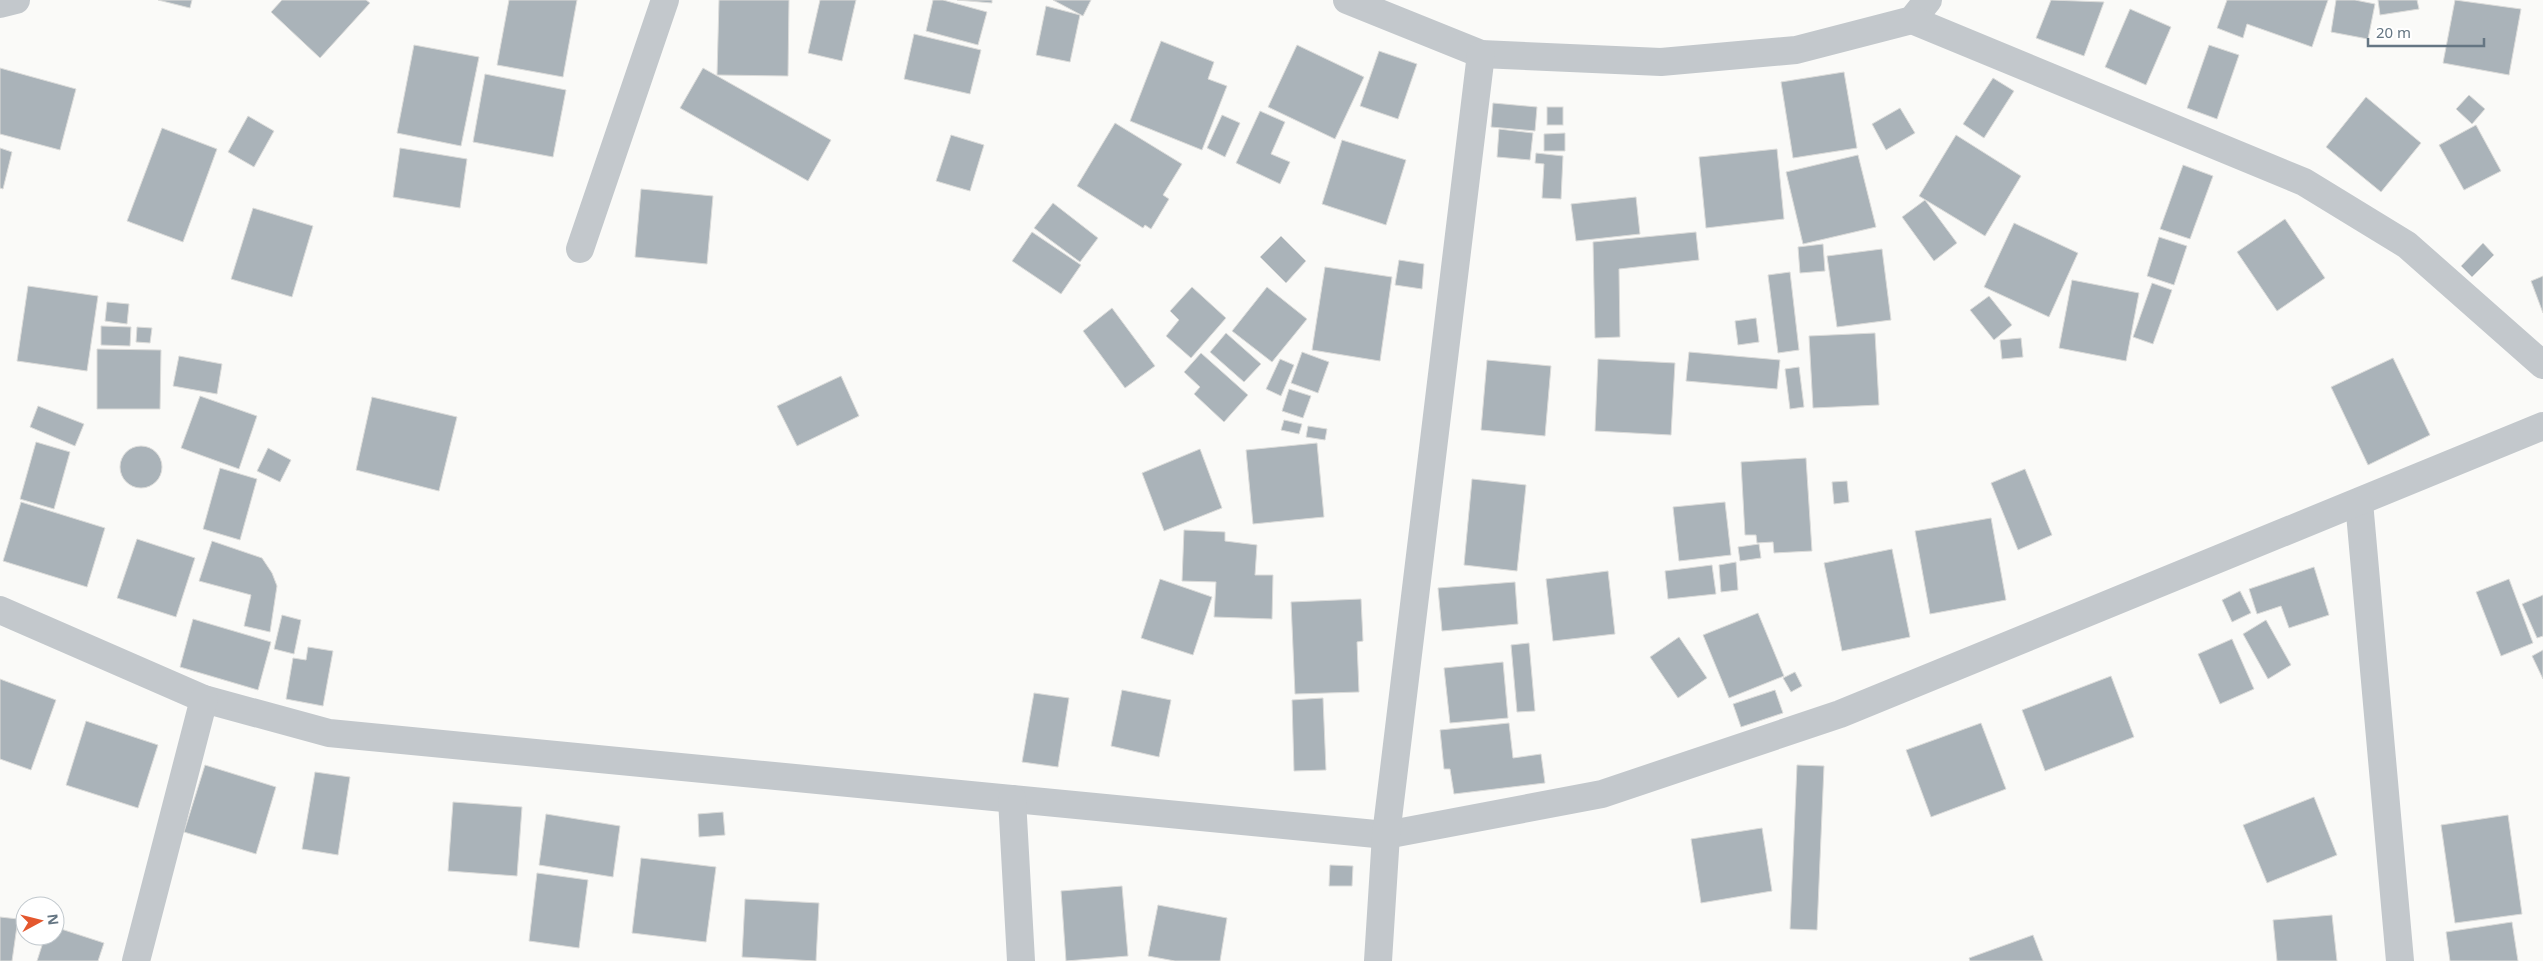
<svg xmlns="http://www.w3.org/2000/svg" width="2543" height="961" viewBox="0 0 2543 961" font-family="'Noto Sans',sans-serif">
<style>
.building{fill:#aab3b9;stroke:#dcdcda}
.lines{fill:none;stroke-linecap:round;stroke-linejoin:round}
.minor{stroke:#c3c8cc;stroke-width:28}
</style>
<rect width="100%" height="100%" fill="#fafaf8"/>
<g class="building">
<polygon points="158,0 192,0 190,8"/>
<polygon points="282,0 366,0 370,3 320,58 271,12"/>
<polygon points="509,0 577,0 563,77 497,65"/>
<polygon points="719,0 789,0 788,76 717,75"/>
<polygon points="820,0 856,0 842,61 808,53"/>
<polygon points="933,0 943,0 987,12 978,45 926,31"/>
<polygon points="957,0 992,0 992,3"/>
<polygon points="1053,0 1091,0 1083,16"/>
<polygon points="2051,0 2104,2 2084,56 2036,38"/>
<polygon points="2227,0 2328,0 2312,47 2247,24 2243,38 2217,28"/>
<polygon points="2336,0 2355,0 2375,4 2368,39 2331,32"/>
<polygon points="2378,0 2417,0 2419,9 2380,15"/>
<polygon points="2455,0 2521,9 2509,75 2443,63"/>
<polygon points="1046,6 1080,15 1070,62 1036,55"/>
<polygon points="2130,9 2171,27 2146,85 2105,67"/>
<polygon points="914,34 981,50 970,94 904,79"/>
<polygon points="1161,41 1214,62 1208,79 1227,86 1202,150 1130,121"/>
<polygon points="414,45 479,57 461,146 397,133"/>
<polygon points="1297,45 1364,77 1335,139 1268,107"/>
<polygon points="2209,45 2239,55 2217,119 2187,108"/>
<polygon points="1379,51 1417,64 1398,119 1360,106"/>
<polygon points="0,68 76,89 60,150 0,134"/>
<polygon points="703,68 831,140 808,181 680,108"/>
<polygon points="1844,72 1857,148 1793,158 1781,82"/>
<polygon points="485,74 566,90 553,157 473,142"/>
<polygon points="1993,78 2014,91 1984,138 1963,124"/>
<polygon points="2469,95 2485,109 2472,124 2456,109"/>
<polygon points="2366,97 2421,143 2381,192 2326,147"/>
<polygon points="1493,103 1537,107 1535,131 1491,127"/>
<rect x="1547" y="107" width="16" height="18"/>
<polygon points="1900,108 1915,133 1886,150 1872,124"/>
<polygon points="1260,111 1285,122 1271,154 1290,162 1280,184 1236,163"/>
<polygon points="1222,115 1240,123 1225,157 1207,148"/>
<polygon points="248,116 274,131 254,167 228,152"/>
<polygon points="1115,123 1182,164 1163,195 1169,199 1151,229 1145,225 1143,228 1077,186"/>
<polygon points="2476,125 2501,171 2464,190 2439,145"/>
<polygon points="162,128 217,149 183,242 127,221"/>
<polygon points="1499,129 1533,133 1530,160 1497,157"/>
<polygon points="1565,133 1565,151 1544,151 1544,134"/>
<polygon points="951,135 984,145 970,191 936,181"/>
<polygon points="1956,135 2021,176 1985,236 1919,196"/>
<polygon points="1342,140 1406,160 1386,225 1322,204"/>
<polygon points="0,148 12,152 3,189 0,188"/>
<polygon points="400,148 467,159 460,208 393,197"/>
<polygon points="1777,149 1784,219 1706,228 1699,157"/>
<polygon points="1536,153 1563,156 1561,199 1542,198 1544,164 1535,163"/>
<polygon points="1858,155 1876,227 1803,244 1786,172"/>
<polygon points="2183,165 2213,176 2190,239 2160,229"/>
<polygon points="641,189 713,196 707,264 635,257"/>
<polygon points="1636,197 1640,234 1576,241 1571,204"/>
<polygon points="1925,200 1957,243 1934,261 1902,217"/>
<polygon points="1053,203 1098,238 1080,262 1034,228"/>
<polygon points="253,208 313,226 292,297 231,279"/>
<polygon points="2285,219 2325,278 2277,311 2237,252"/>
<polygon points="2014,223 2078,253 2049,317 1984,287"/>
<polygon points="1032,232 1081,265 1061,294 1012,261"/>
<polygon points="1696,232 1699,260 1619,269 1620,337 1595,338 1593,242"/>
<polygon points="1281,236 1306,261 1286,283 1260,257"/>
<polygon points="2159,237 2187,246 2174,285 2147,276"/>
<polygon points="2483,243 2494,255 2472,277 2461,266"/>
<polygon points="1823,244 1825,271 1800,273 1798,247"/>
<polygon points="1882,249 1891,320 1837,327 1827,256"/>
<polygon points="1399,260 1424,264 1422,289 1395,285"/>
<polygon points="1325,267 1392,277 1380,361 1312,350"/>
<polygon points="1790,272 1799,350 1778,353 1768,275"/>
<polygon points="2543,276 2543,313 2531,281"/>
<polygon points="2072,280 2139,293 2126,361 2059,348"/>
<polygon points="2152,283 2172,290 2153,344 2133,337"/>
<polygon points="28,286 98,296 87,371 17,361"/>
<polygon points="1192,287 1226,318 1191,358 1166,336 1179,320 1170,311"/>
<polygon points="1267,287 1307,319 1272,362 1232,331"/>
<polygon points="1989,296 2012,325 1994,340 1970,310"/>
<polygon points="107,302 129,304 127,324 105,321"/>
<polygon points="1112,308 1155,366 1125,388 1083,331"/>
<polygon points="1756,318 1759,342 1738,345 1735,321"/>
<polygon points="101,326 131,327 130,346 101,345"/>
<polygon points="137,327 152,328 150,343 136,342"/>
<polygon points="1226,333 1261,364 1244,382 1210,352"/>
<polygon points="1875,333 1879,405 1813,408 1809,336"/>
<polygon points="2021,338 2023,357 2002,359 2000,340"/>
<polygon points="97,349 161,350 160,409 97,409"/>
<polygon points="1302,352 1329,362 1318,393 1291,383"/>
<polygon points="1689,352 1780,360 1777,389 1686,381"/>
<polygon points="1201,353 1248,395 1224,422 1194,394 1200,387 1184,372"/>
<polygon points="179,356 222,364 217,394 173,386"/>
<polygon points="2393,358 2430,435 2368,465 2331,387"/>
<polygon points="1280,359 1294,365 1281,396 1266,389"/>
<polygon points="1598,359 1675,363 1671,435 1595,431"/>
<polygon points="1487,360 1551,366 1545,436 1481,430"/>
<polygon points="1799,367 1804,407 1790,409 1785,369"/>
<polygon points="841,376 859,416 797,446 777,406"/>
<polygon points="1289,389 1311,396 1303,418 1282,411"/>
<polygon points="200,396 257,416 239,469 181,448"/>
<polygon points="372,397 457,417 439,491 356,470"/>
<polygon points="38,406 84,424 75,446 30,427"/>
<polygon points="1284,420 1302,424 1299,434 1281,430"/>
<polygon points="1308,426 1327,429 1325,440 1306,437"/>
<polygon points="36,442 70,452 54,509 20,499"/>
<polygon points="1317,443 1324,517 1253,524 1246,450"/>
<circle cx="141" cy="467" r="21"/>
<polygon points="268,448 291,460 280,482 257,471"/>
<polygon points="1200,449 1222,508 1164,531 1142,473"/>
<polygon points="1806,458 1812,551 1774,553 1773,542 1757,543 1756,535 1745,535 1741,462"/>
<polygon points="220,468 257,479 240,540 203,529"/>
<polygon points="2025,469 2052,535 2018,550 1991,483"/>
<polygon points="1472,479 1526,485 1517,571 1464,565"/>
<polygon points="1847,481 1849,502 1834,504 1832,482"/>
<polygon points="21,502 105,528 87,587 3,561"/>
<polygon points="1725,502 1731,555 1679,561 1673,507"/>
<polygon points="1991,518 2006,600 1930,614 1915,531"/>
<polygon points="1184,530 1225,532 1225,541 1257,545 1255,575 1273,575 1272,619 1214,617 1216,582 1182,581"/>
<polygon points="137,539 195,558 176,617 117,598"/>
<polygon points="212,541 262,558 272,573 277,586 270,632 244,626 251,595 199,581"/>
<polygon points="1759,544 1761,558 1740,561 1738,547"/>
<polygon points="1892,549 1910,637 1842,651 1824,563"/>
<polygon points="1736,562 1738,590 1721,592 1719,565"/>
<polygon points="1712,565 1716,594 1668,599 1665,571"/>
<polygon points="2314,567 2329,615 2289,628 2281,606 2257,614 2249,589"/>
<polygon points="1608,571 1615,634 1553,641 1546,579"/>
<polygon points="1160,579 1212,597 1193,655 1141,638"/>
<polygon points="2509,579 2533,643 2501,656 2476,592"/>
<polygon points="1515,582 1518,624 1442,631 1438,588"/>
<polygon points="2240,591 2251,613 2232,622 2222,600"/>
<polygon points="2543,595 2543,636 2537,638 2522,604"/>
<polygon points="1361,599 1363,641 1357,642 1359,692 1295,694 1291,602"/>
<polygon points="1758,613 1784,676 1729,698 1703,635"/>
<polygon points="282,615 301,620 294,654 274,649"/>
<polygon points="193,619 271,642 258,690 180,667"/>
<polygon points="2266,620 2291,665 2268,679 2243,634"/>
<polygon points="1679,637 1707,678 1678,698 1650,657"/>
<polygon points="2232,639 2254,689 2220,704 2198,654"/>
<polygon points="1529,643 1535,711 1517,712 1511,645"/>
<polygon points="308,647 333,651 323,706 286,699 293,658 306,660"/>
<polygon points="2543,650 2543,679 2532,656"/>
<polygon points="1503,662 1508,718 1450,723 1444,668"/>
<polygon points="1795,672 1802,686 1791,692 1783,678"/>
<polygon points="2111,676 2134,737 2045,771 2022,710"/>
<polygon points="0,679 56,700 31,770 0,759"/>
<polygon points="1122,690 1171,700 1159,757 1111,746"/>
<polygon points="1775,690 1783,713 1741,727 1733,704"/>
<polygon points="1034,693 1069,698 1058,767 1022,762"/>
<polygon points="1323,698 1326,770 1294,771 1292,700"/>
<polygon points="86,721 158,745 138,808 66,785"/>
<polygon points="1509,723 1513,758 1541,754 1545,783 1454,794 1450,769 1444,769 1440,730"/>
<polygon points="1981,723 2006,789 1931,817 1906,750"/>
<polygon points="205,765 276,787 256,854 184,832"/>
<polygon points="1797,765 1824,766 1817,930 1790,929"/>
<polygon points="315,772 350,777 338,855 302,849"/>
<polygon points="2314,797 2337,855 2267,883 2243,825"/>
<polygon points="453,802 522,807 517,876 448,871"/>
<polygon points="723,812 725,835 699,837 698,814"/>
<polygon points="546,814 620,826 613,877 539,865"/>
<polygon points="2508,815 2522,914 2455,923 2441,825"/>
<polygon points="1762,828 1772,891 1701,903 1691,839"/>
<polygon points="641,858 716,867 706,942 632,933"/>
<polygon points="1330,865 1353,866 1352,886 1329,886"/>
<polygon points="537,873 588,880 579,948 529,941"/>
<polygon points="1122,886 1128,956 1066,961 1061,891"/>
<polygon points="745,899 819,903 816,961 742,957"/>
<polygon points="1158,905 1227,918 1220,961 1175,961 1148,956"/>
<polygon points="2332,915 2337,961 2277,961 2273,920"/>
<polygon points="0,917 18,919 12,961 0,961"/>
<polygon points="2512,922 2518,961 2450,961 2446,932"/>
<polygon points="55,927 104,943 98,961 37,961 45,936 55,936"/>
<polygon points="2033,935 2043,961 1970,961 1969,958"/>
</g>
<g class="lines">
<g class="minor">
<polyline points="1347,0 1481,54 1661,62 1796,50 1912,20 1928,0"/>
<polyline points="0,4 16,0"/>
<polyline points="1912,20 2304,182 2407,245 2543,365"/>
<polyline points="580,249 665,0"/>
<polyline points="2359,502 2400,961"/>
<polyline points="0,610 204,699 329,733 1386,835 1602,794 1840,714 2543,426"/>
<polyline points="1012,799 1021,961"/>
<polyline points="136,961 204,699"/>
<polyline points="1378,961 1386,835 1481,54"/>
</g>
</g>
<g transform="translate(40 921) rotate(83)"><circle r="24" fill="#ffffff" stroke="#c1c8cd"/>
<path d="M0-4L9 19L0 12L-9 19Z" fill="#e4572e"/>
<text y="-8" font-size="14" font-weight="bold" text-anchor="middle" fill="#657683">N</text>
</g>
<path d="M2368 38v8h116v-8" fill="none" stroke="#657683" stroke-width="2.5"/>
<text x="2376" y="38" font-size="15" fill="#657683" stroke="#ffffff" stroke-width="4" paint-order="stroke">20 m</text>
</svg>
